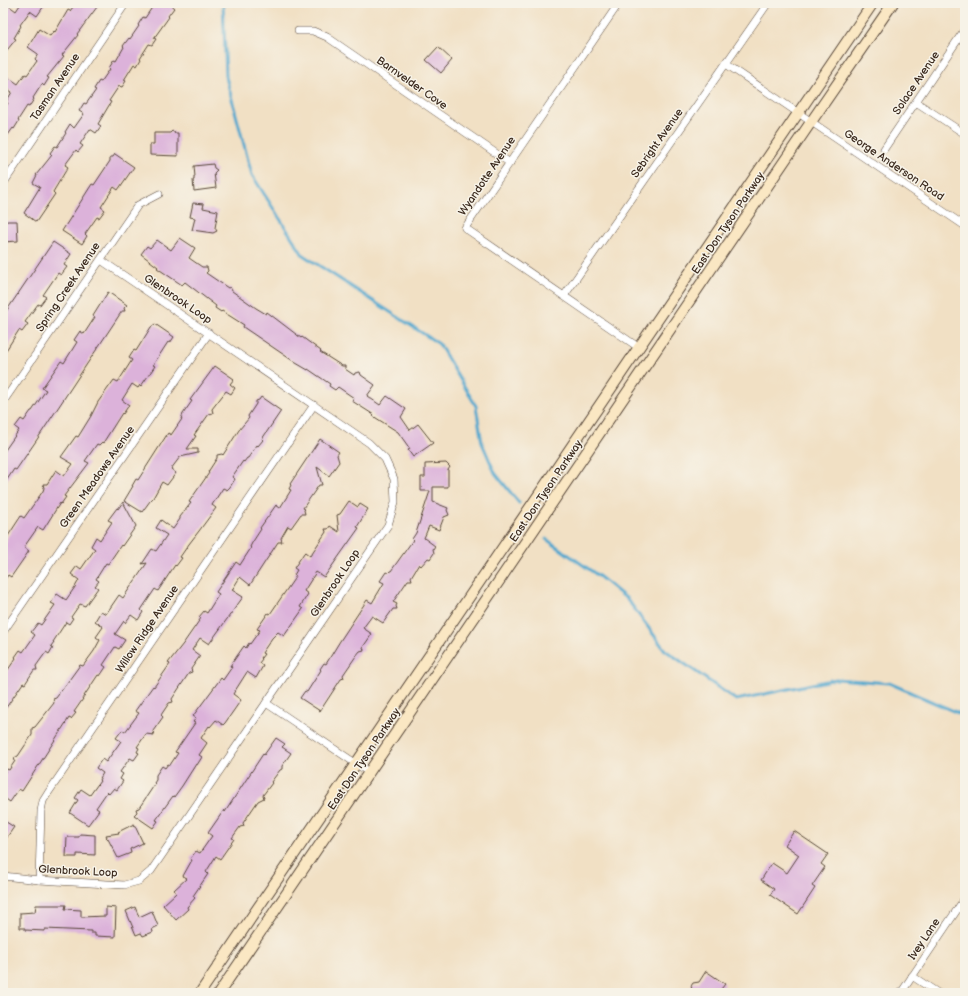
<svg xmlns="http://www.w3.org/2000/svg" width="968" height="996" viewBox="0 0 968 996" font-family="'Balsamiq Sans',sans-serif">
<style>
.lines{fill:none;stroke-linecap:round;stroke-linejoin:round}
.stream{stroke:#51a7ce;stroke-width:3}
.building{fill:#dcb2da}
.minor-casing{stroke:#564537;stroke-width:8}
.secondary-casing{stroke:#564537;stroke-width:12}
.minor{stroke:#fff;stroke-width:7}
.secondary{stroke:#fae7c3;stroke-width:10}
.labels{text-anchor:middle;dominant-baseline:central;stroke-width:3;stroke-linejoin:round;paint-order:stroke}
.street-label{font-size:11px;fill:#3b2a1e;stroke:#f7f3e8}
</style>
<rect width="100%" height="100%" fill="#f7f3e8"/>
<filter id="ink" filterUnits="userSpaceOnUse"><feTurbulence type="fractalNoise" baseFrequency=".025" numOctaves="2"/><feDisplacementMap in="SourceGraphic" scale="8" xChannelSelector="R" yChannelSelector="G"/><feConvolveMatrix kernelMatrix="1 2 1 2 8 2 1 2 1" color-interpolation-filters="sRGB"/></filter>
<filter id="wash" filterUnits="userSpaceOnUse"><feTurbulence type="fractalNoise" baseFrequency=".012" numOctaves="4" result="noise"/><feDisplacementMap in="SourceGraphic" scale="16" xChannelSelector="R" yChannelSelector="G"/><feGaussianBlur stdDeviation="0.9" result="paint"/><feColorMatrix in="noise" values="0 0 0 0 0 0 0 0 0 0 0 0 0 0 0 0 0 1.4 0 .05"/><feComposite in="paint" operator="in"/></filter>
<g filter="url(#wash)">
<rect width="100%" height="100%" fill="#f1e0c4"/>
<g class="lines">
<g class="stream">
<polyline points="223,3 226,77 252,175 303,255 439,344 476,406 482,443 495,473 519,503"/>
<polyline points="546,539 600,577 627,599 665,650 736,700 836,679 889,683 965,716"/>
</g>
</g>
<g id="blocks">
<g class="building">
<polygon points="18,3 46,3 37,16 30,11 20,25 21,26 14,38 16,39 3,55 3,13 8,5 16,11 20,5"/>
<polygon points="76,3 100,3 77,34 78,35 62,55 64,56 47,77 49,78 44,86 42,84 33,98 34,99 29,107 27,106 18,120 19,121 14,129 13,128 8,135 3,131 3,111 8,103 6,102 12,92 3,86 3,84 8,77 18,84 25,74 27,75 37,61 35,59 38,54 28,47 39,29 50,36 54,31 55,32 68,10 70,11"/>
<polygon points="155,3 168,3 174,8 168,16 169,17 154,38 156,39 152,45 149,44 140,58 141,59 137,66 134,64 124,80 126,81 122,87 119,86 109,101 111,102 98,124 101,126 96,133 90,129 80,144 83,146 78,152 76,150 65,165 68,167 53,192 55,194 36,222 24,213 40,187 33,183 37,175 36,175 52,155 50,153 55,146 57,147 66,133 65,132 70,124 74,128 84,114 79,111 84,103 86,104 96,90 94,89 99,81 101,82 110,69 109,68 114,60 116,61 124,47 123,46 129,38 130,39 139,26 138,25 143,17 145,18"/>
<polygon points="438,47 452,60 441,73 426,60"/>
<polygon points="172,131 175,133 178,133 178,156 150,155 150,144 154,144 154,133 170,133"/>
<polygon points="115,154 134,167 118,190 114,187 101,207 105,210 99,218 97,217 85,234 87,236 82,244 62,231 92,184 94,185 110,161 110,157 113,157"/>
<polygon points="213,164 214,168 217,170 214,173 216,188 194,191 193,180 194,180 194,177 195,177 194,166"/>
<polygon points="193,203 204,204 203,208 218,211 215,228 217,231 213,233 192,230 195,218 190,217"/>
<polygon points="8,221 17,221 18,241 3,242 3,222"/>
<polygon points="180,238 195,248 189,258 202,267 207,267 208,271 206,273 228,288 230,287 232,291 256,308 266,314 267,312 301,338 302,337 321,351 320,352 342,366 345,366 345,369 354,375 355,373 360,372 361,375 375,385 367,396 380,405 387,396 406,409 401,417 410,430 418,424 433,443 413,457 408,450 410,449 398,432 373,416 374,415 352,401 354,398 338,387 335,390 329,386 330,384 308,369 308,370 296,363 243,327 244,325 222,311 221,312 215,308 216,306 185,282 182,285 157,268 158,267 141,254 147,246 150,248 157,240 171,250"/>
<polygon points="53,242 71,254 64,265 67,267 61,275 58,273 43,295 46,297 40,305 38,304 25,322 28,324 22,332 19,330 3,355 3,316"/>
<polygon points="108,292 127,305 124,308 125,311 122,311 36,441 16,470 14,469 3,486 3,453 19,430 15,427 21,419 24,421 31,411 32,411 46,390 42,388 61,361 64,363 77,342 74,340 80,331 84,334 95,317 93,316"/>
<polygon points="155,324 174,337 170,343 168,342 153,365 155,366 141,386 140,385 138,388 132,384 122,400 129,405 123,414 122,413 103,443 102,442 99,445 97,444 85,461 89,463 64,496 66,497 61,504 60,503 43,530 38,527 24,547 29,551 11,577 8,575 3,582 3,545 7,540 6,539 21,516 24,518 43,491 44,488 43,484 47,484 56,470 64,476 73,464 61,457 76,436 78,437 91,416 98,402 114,380 118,382 132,360 129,358 134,350 136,351 151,327"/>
<polygon points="215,366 234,379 230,384 235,388 231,394 226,391 212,409 213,413 209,414 194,435 196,436 187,449 198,449 198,453 180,457 171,469 176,473 167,485 162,482 153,498 150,501 142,512 124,501 133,486 132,486 136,479 138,480 168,433 171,435 182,419 181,419 183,414 192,401 190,400"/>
<polygon points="261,397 281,411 262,439 263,440 258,446 257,445 248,458 247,458 244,462 243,461 232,477 235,479 230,487 227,490 223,488 212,505 216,508 199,531 189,544 180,557 182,558 176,566 175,565 158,591 155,589 141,610 143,612 138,620 131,615 125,623 124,621 115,634 125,640 119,649 115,647 103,665 106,667 100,676 98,675 82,699 83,699 74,712 76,713 71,719 69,718 22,791 19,789 10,802 3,797 3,774 7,769 9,770 15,761 14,758 18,756 32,735 32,728 35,727 54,703 53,699 56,698 80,665 83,666 94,651 100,640 96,637 103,627 95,621 101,611 106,614 119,595 123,598 147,563 142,564 152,549 156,551 167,535 156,528 161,520 173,529 180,519 180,517 191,503 189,502 209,473 208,472 217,458 217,455 222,454 223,455 239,430 249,418 248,416 256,404 256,401 259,400"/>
<polygon points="320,439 339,452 337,455 339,462 329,476 317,467 322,485 319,485 303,508 305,509 304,510 305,514 301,514 291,528 288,526 281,538 282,542 278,542 250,585 240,577 232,590 243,597 209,644 200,638 192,650 200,656 191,669 192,672 189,673 172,699 173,702 169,703 161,715 163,717 153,731 154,735 146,734 137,747 139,748 137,752 139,753 134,760 130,758 120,772 123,774 120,779 123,781 117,790 114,788 109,794 107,792 96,808 99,810 88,825 70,813 78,800 75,798 81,789 90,795 100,781 99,780 103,773 96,768 102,759 106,762 121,741 116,738 122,730 125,732 139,713 135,711 153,686 154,687 170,664 168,663 183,644 201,618 199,617 204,611 207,613 219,594 216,592 236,562 240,565 251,548 250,547 252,543 261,529 260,528 276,505 280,508 291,490 289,489 291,485 290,484"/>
<polygon points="446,463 450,467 448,470 448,487 433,487 433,502 448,508 447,510 449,515 444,517 439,530 429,526 424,538 435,546 433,549 434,553 430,559 428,558 421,566 419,564 411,577 412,580 408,580 393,602 397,604 396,606 397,609 393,609 383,623 372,616 363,628 372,634 363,647 364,650 360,651 356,656 343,675 344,678 341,679 320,711 300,698 305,691 307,692 321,670 320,669 324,663 326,664 340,641 367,600 372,603 384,583 380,581 386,572 388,573 390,571 391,571 413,540 412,539 416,533 430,491 421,491 421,477 425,477 425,464"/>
<polygon points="349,501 358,507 360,504 368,509 357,527 359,528 325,576 324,577 316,572 304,591 308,594 300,607 303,609 284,636 278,632 272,638 262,653 264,654 261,658 262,659 259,663 263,666 256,678 247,672 233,694 241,700 225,723 223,725 216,720 210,727 209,726 201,738 207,743 199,755 202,757 197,765 196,764 182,786 174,797 173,796 165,807 156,820 158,821 153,828 134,815 137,812 136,809 139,808 155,784 154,783 156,780 156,775 162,766 165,768 168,764 170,765 178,753 175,752 195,723 193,722 196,718 193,716 221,678 223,680 232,667 230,666 244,646 246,648 249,643 250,644 260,630 257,629 268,613 270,614 296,576 294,575 297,570 294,568 304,553 305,552 310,556 326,532 325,529 328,529 330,526 339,532 337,515 340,514"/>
<polygon points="123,502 136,526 122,546 121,545 108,564 106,563 96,579 99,581 95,586 98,588 85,606 80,604 71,617 73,618 69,624 66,622 53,642 54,642 51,646 53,647 49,654 46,652 36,666 37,670 34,670 25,684 23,683 3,712 3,677 16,658 15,657 20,650 23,652 35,635 31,632 38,623 41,625 55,605 51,603 57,594 66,600 75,587 79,580 71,574 77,566 81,569 95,549 91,546 96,537 100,540 112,522 108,520 117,508 118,509"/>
<polygon points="276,738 285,744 282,747 291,753 282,766 282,769 280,770 271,782 272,783 263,795 264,798 258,801 243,823 244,826 240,827 232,838 234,839 220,859 216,856 206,872 208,874 193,896 195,898 187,907 188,909 176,920 163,905 176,893 174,890 187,878 183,876 192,860 190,859 196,851 200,853 212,836 208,833 224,810 225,812 263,754 264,755"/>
<polygon points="3,820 14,827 3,843"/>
<polygon points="134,824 143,843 130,849 131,853 118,858 108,839 106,837 107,837 106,835 119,833 118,832"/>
<polygon points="794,831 828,854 821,864 825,867 812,886 815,888 798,914 770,895 774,889 761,880 772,863 787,873 799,855 785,845"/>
<polygon points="80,834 95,835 95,855 77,854 77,857 66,857 67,837 79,837"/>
<polygon points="36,905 66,905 65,909 81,910 81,917 106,916 106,907 116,908 115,937 95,936 95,933 91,933 91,931 45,929 45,931 25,930 25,928 20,928 20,913 35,912"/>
<polygon points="135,907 139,917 152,911 158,926 152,929 153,932 143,936 141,933 136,935 126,911"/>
<polygon points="706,971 725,984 718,993 693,993 691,986 693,983 699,982"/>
</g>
</g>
</g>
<g filter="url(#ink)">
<use href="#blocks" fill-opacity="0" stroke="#564537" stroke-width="1"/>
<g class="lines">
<g class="minor-casing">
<g id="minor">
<polyline points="619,3 465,228 638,347"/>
<polyline points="298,31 313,31 327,37 510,163"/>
<polyline points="726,64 965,226"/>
<polyline points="916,102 965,134"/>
<polyline points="884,149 965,29"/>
<polyline points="3,184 126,3"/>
<polyline points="564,296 768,3"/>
<polyline points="3,402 138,205 159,194"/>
<polyline points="3,632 209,333"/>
<polyline points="266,703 370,773"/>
<polyline points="3,876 39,880 124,885 139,881 151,871 388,525 395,502 394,479 385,459 369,443 101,260"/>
<polyline points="39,880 41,811 43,801 48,793 314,405"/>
<polyline points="912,976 938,993"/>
<polyline points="901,993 965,898"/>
</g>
</g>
<g class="secondary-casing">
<g id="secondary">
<polyline points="200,993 873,3"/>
<polyline points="219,993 811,122 893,3"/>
</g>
</g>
<use href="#minor" class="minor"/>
<use href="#secondary" class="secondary"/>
</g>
</g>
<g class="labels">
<g class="street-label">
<text transform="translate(412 83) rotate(35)">Barnvelder Cove</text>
<text transform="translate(916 83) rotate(-56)">Solace Avenue</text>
<text transform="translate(55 87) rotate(-56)">Tasman Avenue</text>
<text transform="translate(657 143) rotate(-55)">Sebright Avenue</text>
<text transform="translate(894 165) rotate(34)">George Anderson Road</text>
<text transform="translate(487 176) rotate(-56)">Wyandotte Avenue</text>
<text transform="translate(728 223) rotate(-56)">East Don Tyson Parkway</text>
<text transform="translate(68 287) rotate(-56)">Spring Creek Avenue</text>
<text transform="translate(178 299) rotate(34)">Glenbrook Loop</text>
<text transform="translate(97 477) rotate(-55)">Green Meadows Avenue</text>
<text transform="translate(546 491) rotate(-56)">East Don Tyson Parkway</text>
<text transform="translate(335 583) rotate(-56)">Glenbrook Loop</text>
<text transform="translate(147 629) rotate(-56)">Willow Ridge Avenue</text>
<text transform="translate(364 759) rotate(-56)">East Don Tyson Parkway</text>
<text transform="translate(78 871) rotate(3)">Glenbrook Loop</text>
<text transform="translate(924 939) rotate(-56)">Ivey Lane</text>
</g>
</g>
<rect width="968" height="996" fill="none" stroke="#f7f3e8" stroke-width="16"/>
</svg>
